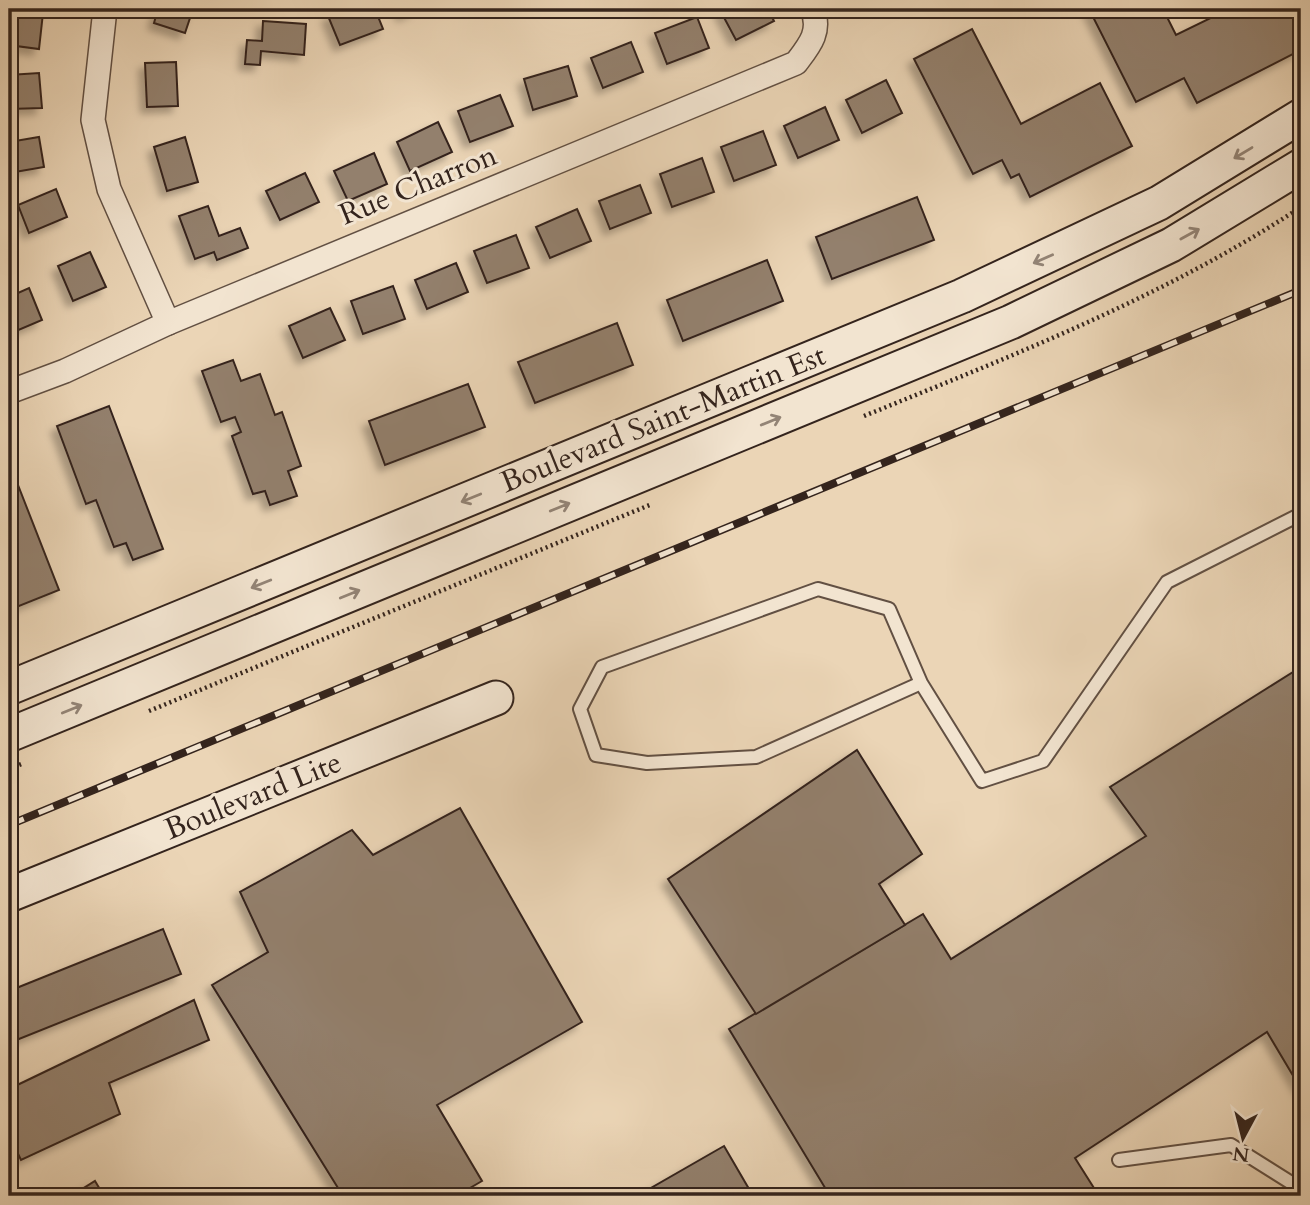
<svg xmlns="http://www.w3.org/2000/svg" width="1310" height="1205" viewBox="0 0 1310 1205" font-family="Cardo,serif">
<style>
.building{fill:#93806d;stroke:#34241d;stroke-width:2;filter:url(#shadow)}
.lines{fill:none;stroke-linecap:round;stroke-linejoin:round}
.lane-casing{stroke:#625043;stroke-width:16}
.street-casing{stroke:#625043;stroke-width:26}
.secondary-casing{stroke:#34241d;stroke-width:37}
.path{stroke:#34241d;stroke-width:4.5;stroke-dasharray:2 3.5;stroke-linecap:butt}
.lane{stroke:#f2e4d0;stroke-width:12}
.street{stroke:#f2e4d0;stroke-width:23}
.secondary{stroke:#f2e4d0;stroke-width:33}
.rail-casing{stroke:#34241d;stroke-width:8}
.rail{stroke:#f2e4d0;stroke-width:5;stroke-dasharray:16;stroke-linecap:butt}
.oneway{stroke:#938476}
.labels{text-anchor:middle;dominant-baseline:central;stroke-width:6;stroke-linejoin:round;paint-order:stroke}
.street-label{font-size:30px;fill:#34241d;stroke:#f2e4d0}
</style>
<defs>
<filter id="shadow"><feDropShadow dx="-6" dy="6" stdDeviation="3.5" flood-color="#0004"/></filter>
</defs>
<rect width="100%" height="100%" fill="#ebd5b6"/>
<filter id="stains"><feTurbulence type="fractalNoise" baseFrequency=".00286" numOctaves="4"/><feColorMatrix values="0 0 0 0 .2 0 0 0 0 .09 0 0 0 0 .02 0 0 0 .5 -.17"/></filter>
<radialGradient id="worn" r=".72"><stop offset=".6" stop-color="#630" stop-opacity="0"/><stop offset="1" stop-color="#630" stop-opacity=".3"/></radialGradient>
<g class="building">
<polygon points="9,9 43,13 39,49 9,45"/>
<polygon points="158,9 193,9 185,33 154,23"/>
<polygon points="345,9 375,9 383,29 340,45 328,16"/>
<polygon points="400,9 417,9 403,15"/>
<polygon points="723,9 768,9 774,21 736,40 720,10"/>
<polygon points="1089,9 1163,9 1176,35 1229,9 1293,9 1301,24 1301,50 1197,103 1184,78 1136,102"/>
<polygon points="697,17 709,48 667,64 655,33"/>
<polygon points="263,21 306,24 304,55 261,51 260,65 245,64 247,40 262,41"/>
<polygon points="972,29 1021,124 1100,83 1132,146 1030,197 1019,174 1011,178 1002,160 973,174 914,59"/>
<polygon points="631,42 643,72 603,88 591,58"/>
<polygon points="176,62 178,106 147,107 145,63"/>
<polygon points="568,66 577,96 533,110 524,79"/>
<polygon points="39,73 42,108 9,109 9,75"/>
<polygon points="886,80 902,113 862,133 846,100"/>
<polygon points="500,95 513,126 470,142 458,111"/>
<polygon points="825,107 839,140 798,158 784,126"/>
<polygon points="438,122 452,152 410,171 397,142"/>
<polygon points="763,131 776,165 734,181 721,147"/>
<polygon points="39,137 44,167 9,173 9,142"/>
<polygon points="185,137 198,182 167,191 154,147"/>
<polygon points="374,153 387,184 348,201 334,171"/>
<polygon points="702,158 714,192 672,207 660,174"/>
<polygon points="305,173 319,202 280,220 266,191"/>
<polygon points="640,185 651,213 610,229 599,201"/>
<polygon points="56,189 67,217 29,233 18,205"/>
<polygon points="917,197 934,240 832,279 816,237"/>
<polygon points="208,206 219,236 240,228 248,248 217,260 214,252 195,259 179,216"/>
<polygon points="577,209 591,241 550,258 536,227"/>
<polygon points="516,235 529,268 487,283 474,251"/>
<polygon points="90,252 106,287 73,301 58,266"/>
<polygon points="767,260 783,301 683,341 667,300"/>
<polygon points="456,263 468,292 427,309 415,280"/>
<polygon points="393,286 405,319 363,334 351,301"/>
<polygon points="29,288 42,320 9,334 9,297"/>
<polygon points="330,308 345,340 303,358 289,326"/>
<polygon points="617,323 633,365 535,403 518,362"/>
<polygon points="233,360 241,381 260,374 275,415 282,412 301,466 288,471 297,496 270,505 265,491 253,494 232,436 241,432 235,417 221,422 202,371"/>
<polygon points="468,384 485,427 385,465 369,421"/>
<polygon points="109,406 163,549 133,560 126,543 114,547 96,500 86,504 57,426"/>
<polygon points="9,462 59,590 14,608 9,594"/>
<polygon points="1301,667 1301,1089 1267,1032 1075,1158 1099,1196 830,1196 729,1029 923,914 951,959 1146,836 1110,787"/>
<polygon points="857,750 922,854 879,884 905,925 756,1014 668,879"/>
<polygon points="460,808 582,1022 437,1105 482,1181 456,1196 343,1196 212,985 268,952 240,892 352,830 373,855"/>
<polygon points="163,929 181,974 9,1043 9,991"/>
<polygon points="194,1000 209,1040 109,1083 120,1114 21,1160 9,1135 9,1089"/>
<polygon points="724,1146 749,1189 737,1196 637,1196"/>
<polygon points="95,1181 104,1196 71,1196"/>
</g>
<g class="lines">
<g class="lane-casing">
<g id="lane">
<polyline points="921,683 756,757 647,763 596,755 580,709 602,667 818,589 889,609 921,683 982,781 1043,761 1167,582 1301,514"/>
<polyline points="1119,1160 1231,1145 1301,1189"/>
</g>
</g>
<g class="street-casing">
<g id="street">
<polyline points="105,9 93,120 109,189 168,323"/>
<path d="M9,392l56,-21 103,-48 628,-260c13,-17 26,-32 16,-54"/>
</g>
</g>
<g class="secondary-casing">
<g id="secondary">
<polyline points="9,688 962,296 1159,203 1301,116"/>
<polyline points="9,735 1011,322 1171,245 1301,166"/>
<polyline points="9,895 496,698"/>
</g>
</g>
<g class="path">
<path d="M864,416c150,-61 302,-120 437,-209"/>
<polyline points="149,711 652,504"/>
<polyline points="9,769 24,763"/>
</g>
<use href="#lane" class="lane"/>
<use href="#street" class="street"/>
<use href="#secondary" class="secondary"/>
<g class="rail-casing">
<polyline id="rail" points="9,825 1301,290"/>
</g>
<use href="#rail" class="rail"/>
</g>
<defs><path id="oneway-shaft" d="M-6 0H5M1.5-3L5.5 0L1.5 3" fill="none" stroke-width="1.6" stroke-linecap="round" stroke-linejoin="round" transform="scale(1.75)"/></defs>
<g class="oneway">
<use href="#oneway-shaft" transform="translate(1243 153) rotate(149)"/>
<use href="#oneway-shaft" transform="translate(1190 234) rotate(-29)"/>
<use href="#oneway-shaft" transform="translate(1043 259) rotate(156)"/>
<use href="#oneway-shaft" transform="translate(771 421) rotate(-22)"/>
<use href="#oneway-shaft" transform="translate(471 498) rotate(158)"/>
<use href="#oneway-shaft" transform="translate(560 507) rotate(-22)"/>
<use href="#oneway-shaft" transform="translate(261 584) rotate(158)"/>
<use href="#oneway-shaft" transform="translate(350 594) rotate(-22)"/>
<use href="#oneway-shaft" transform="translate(72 709) rotate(-22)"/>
</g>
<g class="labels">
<g class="street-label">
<text transform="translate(418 185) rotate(-22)">Rue Charron</text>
<text transform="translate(663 419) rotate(-22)">Boulevard Saint-Martin Est</text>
<text transform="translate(253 796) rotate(-22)">Boulevard Lite</text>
</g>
</g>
<rect width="1310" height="1205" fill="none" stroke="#ebd5b6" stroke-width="35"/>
<rect x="10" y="10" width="1289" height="1184" fill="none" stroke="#34241d" stroke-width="3.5"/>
<rect x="18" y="18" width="1275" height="1170" fill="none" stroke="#34241d" stroke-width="2"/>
<g transform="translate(1243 1138) rotate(187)" stroke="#f2e4d0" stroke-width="5" paint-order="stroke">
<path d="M0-5L12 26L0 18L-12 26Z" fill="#34241d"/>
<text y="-10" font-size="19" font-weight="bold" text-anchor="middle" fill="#34241d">N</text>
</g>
<rect width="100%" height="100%" filter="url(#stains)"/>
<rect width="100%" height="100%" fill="url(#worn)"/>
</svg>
